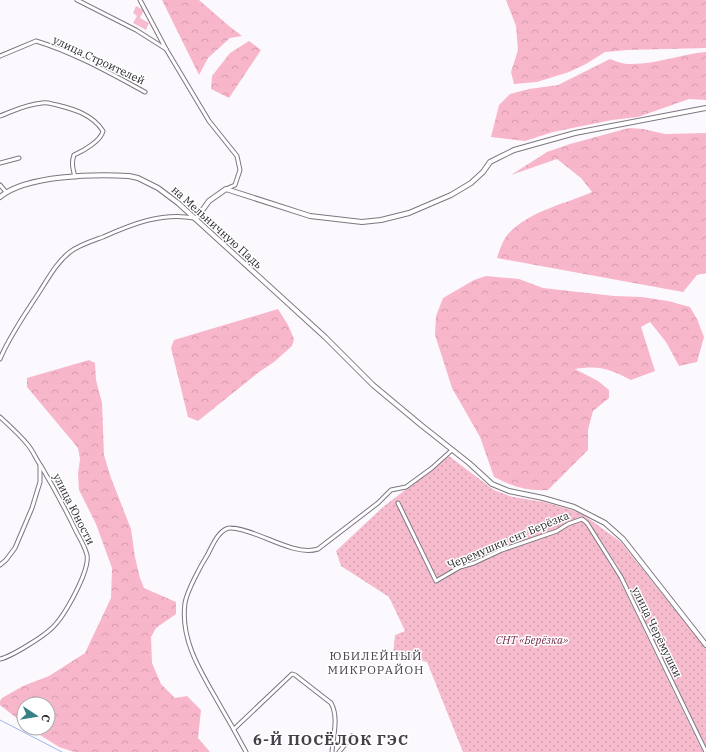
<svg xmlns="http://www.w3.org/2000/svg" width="706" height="752" viewBox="0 0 706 752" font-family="'IBM Plex Serif',serif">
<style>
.forest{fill:url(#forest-crowns)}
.park{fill:#f6bcce}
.garden{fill:url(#garden-dots)}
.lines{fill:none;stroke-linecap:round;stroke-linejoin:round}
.stream{stroke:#a0b4ea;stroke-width:1}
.minor-casing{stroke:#7d7682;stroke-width:5}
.tertiary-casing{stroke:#7d7682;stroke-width:6}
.minor{stroke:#fff;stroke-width:3}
.tertiary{stroke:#fff;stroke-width:4}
.labels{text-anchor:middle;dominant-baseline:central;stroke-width:3;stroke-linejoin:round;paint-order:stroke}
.street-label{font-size:11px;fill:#2b282d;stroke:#fff}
.park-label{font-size:11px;font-style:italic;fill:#752a49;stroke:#fff}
.neighbourhood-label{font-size:12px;letter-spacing:1px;fill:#47404a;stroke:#fff}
.district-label{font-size:15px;font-weight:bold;letter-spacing:1px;fill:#47404a;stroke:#fff}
</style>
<defs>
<pattern id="forest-crowns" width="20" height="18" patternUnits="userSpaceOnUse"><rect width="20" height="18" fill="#f8b6cb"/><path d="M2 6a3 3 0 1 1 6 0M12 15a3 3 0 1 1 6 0" fill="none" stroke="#d59caf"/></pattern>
<pattern id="garden-dots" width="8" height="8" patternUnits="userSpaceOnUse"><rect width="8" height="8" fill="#f6bcce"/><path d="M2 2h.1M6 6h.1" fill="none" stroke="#d3a2b1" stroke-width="1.8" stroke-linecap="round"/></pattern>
</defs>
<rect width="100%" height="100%" fill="#fcf9fe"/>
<g class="forest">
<polygon points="162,0 199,0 229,26 242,36 230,38 208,58 199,75"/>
<polygon points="506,0 706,0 706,48 627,50 605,52 586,64 569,72 537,82 514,84 511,72 518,50 516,26"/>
<polygon points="249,41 261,50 229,98 211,89 212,76 230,53"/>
<path d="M706,52v48l-17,-1 -51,18 -26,3 -59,12 -28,9 -34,-4 8,-32 11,-11 19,-5 29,-4 52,-26c6,2 12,5 18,5 27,1 52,-10 78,-12z"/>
<path d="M629,128l14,1 22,5 41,-1v140l-9,2 -14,17 -186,-34c3,-10 7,-21 14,-27 22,-21 54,-27 81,-39l-11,-14 -24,-19 -46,16 36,-23 23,-8z"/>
<path d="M486,276l33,3 24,9 71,8 28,1 26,4 22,6 7,12 7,18 -7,25 -18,4 -13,-24 -16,-20 -9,5 14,44 -24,9c-21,-11 -32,-15 -56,-11l23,12 11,9v8l-16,13 -5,19v20l-40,40c-22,1 -34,-3 -54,-13l-14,-40 -28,-49 -17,-53 1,-19 7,-18 31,-18z"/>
<polygon points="278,309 288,325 294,339 292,346 274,362 259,372 198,421 188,417 171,348 174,340"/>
<polygon points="89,360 95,363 96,380 102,403 104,455 111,478 131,529 135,557 140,578 144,588 176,602 176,614 156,628 151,637 152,663 161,684 175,698 187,696 201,710 198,738 210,752 74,752 59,747 29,728 48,728 48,704 24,704 24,724 0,705 0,701 2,698 23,686 49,676 85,653 111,598 112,568 96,524 79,490 78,474 80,459 78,448 27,387 27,378"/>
</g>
<polygon class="park" points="136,6 144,10 140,18 149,23 146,30 133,23 137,16 133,13"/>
<polygon class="garden" points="449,456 494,490 513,497 544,502 572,510 585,516 621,542 706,649 706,748 618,567 585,517 585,524 614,568 703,752 463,752 427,662 393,655 395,635 405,631 389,597 341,566 336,551 383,507"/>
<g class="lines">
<polyline class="stream" points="0,720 62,752"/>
<g class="minor-casing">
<g id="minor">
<polyline points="77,0 136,30 166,49"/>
<polyline points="140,0 166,49 209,121 237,156 240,170 235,185 226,189"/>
<path d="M0,56l36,-15c37,11 74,32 109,51"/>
<path d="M0,116c13,-5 27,-12 42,-13 5,-1 10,1 15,2 17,4 36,10 46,26 -2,10 -20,20 -29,24 -3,8 -1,14 1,22"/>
<polyline points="0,163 19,158"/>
<polyline points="0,185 6,192"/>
<path d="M0,359c10,-24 26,-46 40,-68 9,-14 17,-29 30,-39 9,-7 22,-11 33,-15 29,-13 59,-25 91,-19"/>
<path d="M0,417c10,9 20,18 28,28 5,6 8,14 13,21 13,22 25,44 36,67 4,7 8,14 10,22 3,16 -23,62 -35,73 -8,8 -41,29 -52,31"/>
<polyline points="398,503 436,581 460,567 474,563 502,550 557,531 568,524 582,519 587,523 621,577 706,752"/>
<polyline points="0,565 6,560 15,548 32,508 40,482 40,466"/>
<path d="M234,729l58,-55 3,1 36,28c8,14 2,34 1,49"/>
<path d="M246,752c-9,-17 -18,-33 -28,-50 -17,-30 -38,-62 -33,-99 2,-12 16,-38 23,-49 4,-8 12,-27 23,-26 26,1 62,29 87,21l60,-46 13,-13 15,-3 26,-19 20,-18"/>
<polyline points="339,752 352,736"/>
</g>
</g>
<g class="tertiary-casing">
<g id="tertiary">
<path d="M0,197c26,-22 95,-23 129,-21l9,2 20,10 20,15 147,134 48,48 48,40 48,38 23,21 17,7 34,7 31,9 31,16 18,16 83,106"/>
<polyline points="196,219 209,201 226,189 310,216 362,222 381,220 409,213 451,195 471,183 483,172 490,162 514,150 575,133 706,108"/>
</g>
</g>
<use href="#minor" class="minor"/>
<use href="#tertiary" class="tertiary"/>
</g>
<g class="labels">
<g class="street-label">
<text transform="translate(99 60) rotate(25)">улица Строителей</text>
<text transform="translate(217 227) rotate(42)">на Мельничную Падь</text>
<text transform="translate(74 509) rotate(63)">улица Юности</text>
<text transform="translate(508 540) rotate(-23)">Черемушки снт Берёзка</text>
<text transform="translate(657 632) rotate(64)">улица Черёмушки</text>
</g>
<g class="park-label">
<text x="532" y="640">СНТ «Берёзка»</text>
</g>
<g class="neighbourhood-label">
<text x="376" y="655">ЮБИЛЕЙНЫЙ<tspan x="376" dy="14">МИКРОРАЙОН</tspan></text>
</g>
<g class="district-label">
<text x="331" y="739">6-Й ПОСЁЛОК ГЭС</text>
</g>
</g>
<g transform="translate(36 716) rotate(102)"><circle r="19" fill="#ffffff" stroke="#aaa9ab"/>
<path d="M0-3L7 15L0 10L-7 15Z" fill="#388085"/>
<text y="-6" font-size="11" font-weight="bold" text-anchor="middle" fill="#2b282d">С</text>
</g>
</svg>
